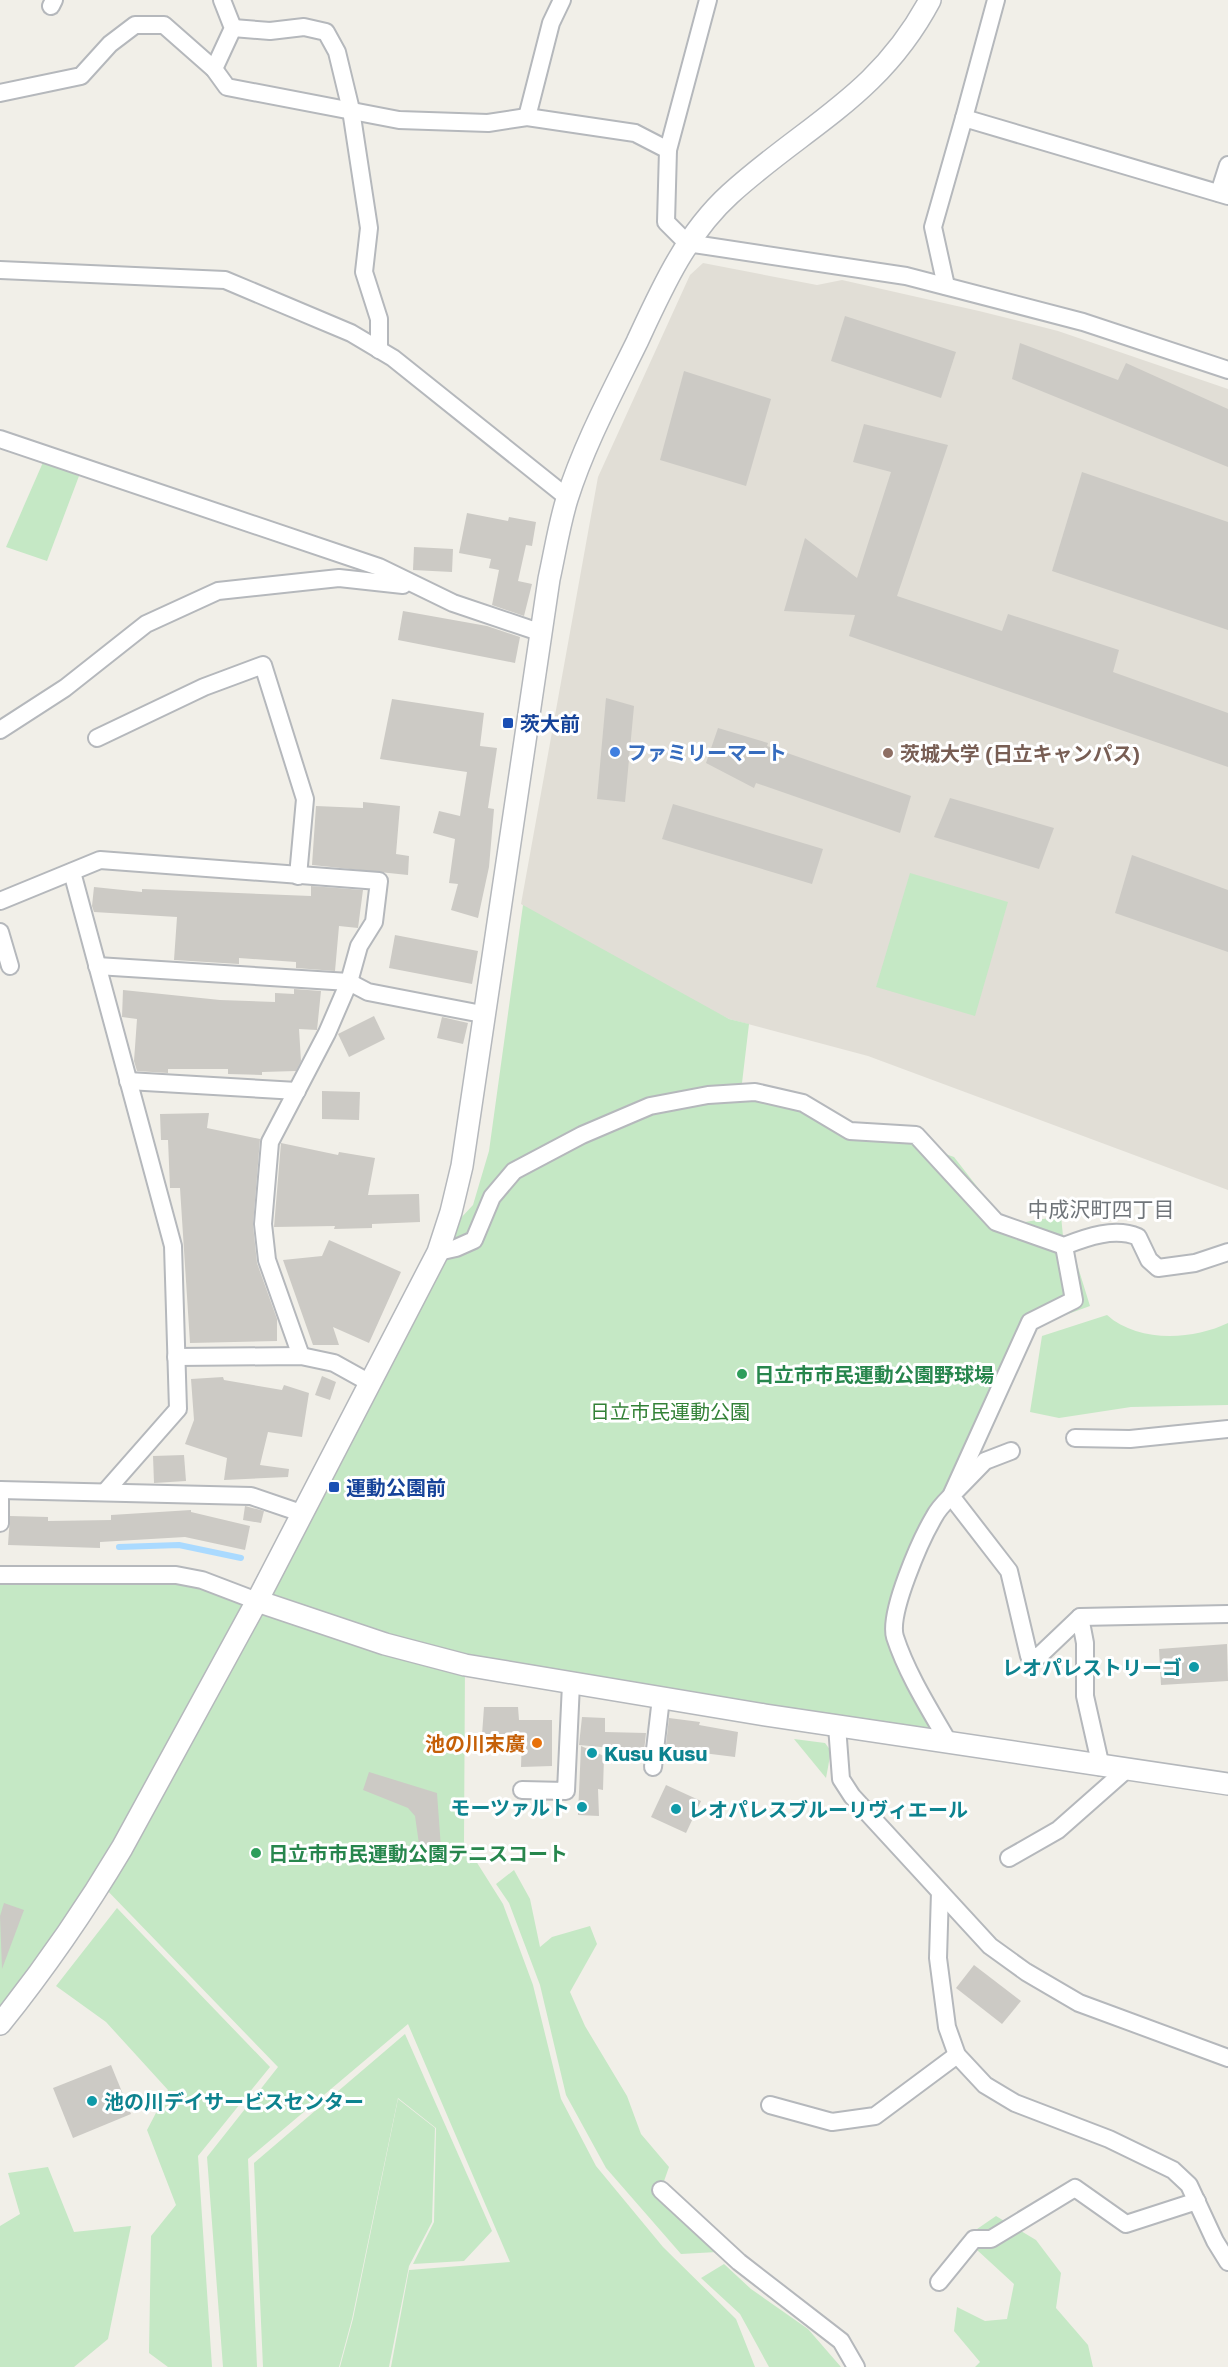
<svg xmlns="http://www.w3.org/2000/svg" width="1228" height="2367" viewBox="0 0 1228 2367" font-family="'Golos Text','Noto Sans JP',sans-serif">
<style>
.education{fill:#e1ded6}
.green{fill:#c5e8c5}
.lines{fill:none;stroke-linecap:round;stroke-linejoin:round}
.stream{stroke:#aadaff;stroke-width:6}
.building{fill:#cccac5}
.minor-casing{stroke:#b5b8bc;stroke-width:20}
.tertiary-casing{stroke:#b5b8bc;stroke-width:24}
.minor{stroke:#fff;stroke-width:16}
.tertiary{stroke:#fff;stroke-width:21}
.transit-dot{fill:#1a4fb4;stroke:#fff;stroke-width:2}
.shop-dot{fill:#3f7fe0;stroke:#fff;stroke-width:2}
.education-dot{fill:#8d6e63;stroke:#fff;stroke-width:2}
.leisure-dot{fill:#2e9e5b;stroke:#fff;stroke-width:2}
.culture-dot{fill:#0f9aa8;stroke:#fff;stroke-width:2}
.food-dot{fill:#e8710a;stroke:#fff;stroke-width:2}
.labels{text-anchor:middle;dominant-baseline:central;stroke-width:6;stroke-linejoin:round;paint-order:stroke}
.transit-label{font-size:20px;font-weight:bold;fill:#164399;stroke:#fff;text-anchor:start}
.shop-label{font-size:20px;font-weight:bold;fill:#366cbe;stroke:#fff;text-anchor:start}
.education-label{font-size:20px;font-weight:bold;fill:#785e54;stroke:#fff;text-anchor:start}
.leisure-label{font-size:20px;font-weight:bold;fill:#27864d;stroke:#fff;text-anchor:start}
.park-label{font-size:20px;fill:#348238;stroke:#fff}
.culture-label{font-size:20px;font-weight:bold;fill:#0d838f;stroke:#fff;text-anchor:start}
.food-label{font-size:20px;font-weight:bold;fill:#c56008;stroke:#fff;text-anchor:end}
.neighbourhood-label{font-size:21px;fill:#70757a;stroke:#fff}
</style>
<rect width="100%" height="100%" fill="#f1efe8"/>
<polygon class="education" points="703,263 817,285 842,280 979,311 1058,331 1228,389 1228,1190 868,1056 729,1019 602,956 521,904 598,477 690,275"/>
<g class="green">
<polygon points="44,460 79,476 47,561 6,547"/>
<polygon points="910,873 1008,902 975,1016 876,987"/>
<polygon points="523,905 729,1019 749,1024 742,1083 753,1096 883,1132 954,1157 1007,1225 1061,1216 1064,1246 1073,1251 1090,1306 1035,1326 926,1533 895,1636 944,1743 465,1665 464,1842 503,1904 533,1985 561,2099 596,2166 663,2247 736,2319 755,2367 391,2367 409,2270 510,2262 408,2024 248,2159 257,2367 223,2367 207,2157 278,2067 101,1884 0,2024 0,1575 176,1575 256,1601 445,1235 473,1205 489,1151"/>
<path d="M1107,1315c31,28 86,25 121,8v82l-97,2 -72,11 -29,-6 12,-76z"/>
<polygon points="794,1739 825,1743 831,1751 826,1778"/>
<polygon points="514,1870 530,1899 540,1947 552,1937 590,1926 597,1944 570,1992 585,2026 627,2096 641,2134 669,2167 658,2198 717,2252 681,2254 606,2168 566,2095 540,1985 509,1903 496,1884"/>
<polygon points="117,1908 270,2067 198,2156 212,2367 168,2367 149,2353 151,2236 176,2205 147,2130 168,2090 106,2022 56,1986"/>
<polygon points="405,2034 492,2231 464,2261 413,2264 434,2222 436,2128 398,2098 352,2319 339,2367 263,2367 254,2163"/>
<polygon points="398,2099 435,2128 432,2222 409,2266 389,2367 340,2367 353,2319"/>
<polygon points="48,2167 74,2232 131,2226 108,2339 74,2367 0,2367 0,2226 20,2214 8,2173"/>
<polygon points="996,2216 1036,2240 1061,2273 1056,2308 1088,2345 1093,2367 975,2367 980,2362 954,2331 957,2307 985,2321 1007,2319 1014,2284 964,2238"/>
<polygon points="724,2264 751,2289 808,2329 841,2367 769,2367 740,2314 701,2278"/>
</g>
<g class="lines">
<polyline class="stream" points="119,1547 179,1545 241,1558"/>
</g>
<g class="building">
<polygon points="845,316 956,352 941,398 831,361"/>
<polygon points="1020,343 1118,380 1126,363 1228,409 1228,467 1012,379"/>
<polygon points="684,371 771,399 746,486 660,460"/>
<polygon points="864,424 948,445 897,596 1002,631 1008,614 1119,650 1113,672 1228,713 1228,767 849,636 855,615 784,611 805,538 857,578 891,472 853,462"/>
<polygon points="1082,472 1228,522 1228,630 1052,571"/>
<polygon points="467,513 508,521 509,517 536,522 532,546 526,545 518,581 532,584 524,616 492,605 499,570 489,568 491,559 459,553"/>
<polygon points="414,547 453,549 452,572 413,570"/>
<polygon points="403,611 487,626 520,637 515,663 398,640"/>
<polygon points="606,698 634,706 625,802 597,799"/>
<polygon points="392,699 484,713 480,746 497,748 488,808 494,809 489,867 478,918 451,910 458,884 449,883 455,839 433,833 439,811 460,816 467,772 380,759"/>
<polygon points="718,728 768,743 767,746 911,796 900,833 756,783 754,788 706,763"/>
<polygon points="950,798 1054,828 1039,869 934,837"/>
<polygon points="363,802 400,806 396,854 409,856 408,875 312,865 316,806 363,808"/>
<polygon points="673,804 823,849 812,884 662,839"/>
<polygon points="1132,855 1228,890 1228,952 1115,913"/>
<polygon points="311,886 363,890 358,928 339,926 335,971 296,968 296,962 239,958 239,964 174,960 177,917 94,912 92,906 94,887 142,892 142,889 311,896"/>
<polygon points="395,935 478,951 472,984 389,968"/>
<polygon points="294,989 321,991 317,1030 299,1029 301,1061 296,1071 262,1072 262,1075 228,1074 228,1069 168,1069 168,1073 137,1071 134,1061 137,1019 122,1017 123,990 220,1000 275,1002 275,993 294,994"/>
<polygon points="374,1016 385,1039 349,1057 338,1034"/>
<polygon points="442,1017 468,1023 463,1044 437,1038"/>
<polygon points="322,1091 360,1092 359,1120 322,1119"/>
<polygon points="209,1113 207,1128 260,1139 253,1225 257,1263 277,1319 277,1341 190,1343 180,1188 170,1188 168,1140 161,1140 160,1114"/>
<polygon points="281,1143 338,1155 339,1152 375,1158 368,1195 419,1194 420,1222 372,1224 372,1228 334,1229 335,1226 274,1227"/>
<polygon points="329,1240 401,1272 369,1343 333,1327 339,1345 313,1345 283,1260 322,1256"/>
<polygon points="322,1376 336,1382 330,1400 315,1395"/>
<polygon points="223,1377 224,1380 282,1390 284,1385 309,1393 302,1437 268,1432 260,1465 289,1469 288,1477 224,1480 227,1458 185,1444 194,1420 191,1379"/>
<polygon points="184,1455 186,1481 154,1483 153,1456"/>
<polygon points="245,1506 264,1511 261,1523 243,1520"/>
<polygon points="191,1510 191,1512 250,1526 245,1550 185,1537 100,1542 100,1548 8,1545 10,1516 48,1517 48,1521 111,1520 111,1515"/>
<polygon points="1227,1644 1228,1681 1161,1685 1159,1649"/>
<polygon points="484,1707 518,1707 519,1720 552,1720 552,1766 521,1767 522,1736 482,1735"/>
<polygon points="582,1717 605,1718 605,1732 646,1733 644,1751 579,1745"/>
<polygon points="669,1718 700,1722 699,1725 738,1732 735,1757 695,1752 694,1756 665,1753"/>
<polygon points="581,1746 604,1756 603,1790 598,1789 599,1816 578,1815"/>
<polygon points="369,1772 437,1793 441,1848 419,1844 415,1816 408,1808 363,1790"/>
<polygon points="666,1785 701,1801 686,1833 651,1817"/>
<polygon points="4,1903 24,1910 2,1969 0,1916"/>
<polygon points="974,1965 1021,2001 1002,2024 956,1988"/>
<polygon points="111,2065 131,2114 73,2138 53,2088"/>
</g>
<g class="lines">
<g class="minor-casing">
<g id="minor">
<polyline points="51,6 54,0"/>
<polyline points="233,28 270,31 304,27 326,32 337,52 351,110 369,228 364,272 379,319 379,350"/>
<polyline points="214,69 233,28 222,0"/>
<polyline points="0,93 81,76 110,44 135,25 164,25 214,69 227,87 399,120 488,123 527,117 635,133 668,150 666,222 687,243 906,276 1083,322 1228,370"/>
<polyline points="527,117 551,23 562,0"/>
<polyline points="964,118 996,0"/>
<polyline points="668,150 708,0"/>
<polyline points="1219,193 1228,165"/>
<polyline points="0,270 225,280 351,333 393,358 568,498"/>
<polyline points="946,286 933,227 964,118 1228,196"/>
<polyline points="0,439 379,567 453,603 539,632"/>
<polyline points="0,730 65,688 146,624 218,591 339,578 403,585"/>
<polyline points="97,738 204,687 263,665 305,799 298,876"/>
<polyline points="72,872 173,1246 178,1409 105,1492"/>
<polyline points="0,901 100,860 379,881 374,922 359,946 349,982 327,1033 270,1142 263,1224 267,1260 301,1356"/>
<polyline points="0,932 10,966"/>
<polyline points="97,966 349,982 368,992 482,1014"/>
<polyline points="128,1081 297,1091"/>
<path d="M438,1252l18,-4 18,-8 18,-43 22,-26 68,-36 68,-29 58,-11 47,-3 48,11 47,28 66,4 80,87 68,24c23,-9 51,-19 74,-9l11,23 9,8 37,-5 33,-11"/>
<polyline points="176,1357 301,1356 334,1363 370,1383"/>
<polyline points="1075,1438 1130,1439 1228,1429"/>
<polyline points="1011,1451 985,1461 951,1496 1009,1571 1029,1656 1039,1656 1080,1617 1085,1643 1085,1696 1101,1767"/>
<polyline points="0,1490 251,1496 301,1513"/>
<polyline points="0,1490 0,1523"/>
<polyline points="0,1575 176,1575 202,1580 257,1601"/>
<polyline points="1080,1617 1228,1614"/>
<polyline points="837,1726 841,1779 852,1796 990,1946 1026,1972 1079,2003 1228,2058"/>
<path d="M949,1743c-19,-33 -42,-69 -54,-106 -7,-24 26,-98 39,-120 4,-8 11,-15 17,-21l79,-174 44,-22 -10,-54"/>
<polyline points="653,1767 661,1698"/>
<polyline points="522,1790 566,1791 571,1684"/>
<polyline points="1009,1858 1058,1830 1126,1770"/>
<polyline points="940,1892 938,1958 947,2027 957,2055 985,2085 1015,2103 1109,2139 1173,2170 1189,2185 1215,2241 1228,2262"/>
<polyline points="770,2105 832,2122 875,2116 957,2055"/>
<polyline points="661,2190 739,2262 841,2341 856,2367"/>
<polyline points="939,2282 974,2239 991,2239 1075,2188 1126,2224 1197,2201"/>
</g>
</g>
<g class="tertiary-casing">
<g id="tertiary">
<polyline points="257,1601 385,1644 465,1665 765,1715 1228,1784"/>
<path d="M0,2024c45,-56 85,-114 122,-176l135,-247 181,-349 13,-40 11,-46 87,-587c6,-27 10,-54 18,-80 17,-54 45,-106 70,-157 25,-54 49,-108 93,-148 76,-69 149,-98 200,-194"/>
</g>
</g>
<use href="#minor" class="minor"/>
<use href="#tertiary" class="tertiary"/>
</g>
<g class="transit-dot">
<rect x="502" y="717" width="12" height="12" rx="3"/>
<rect x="328" y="1481" width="12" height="12" rx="3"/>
</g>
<circle class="shop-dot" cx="615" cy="752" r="6"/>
<circle class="education-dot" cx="888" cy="753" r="6"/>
<g class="leisure-dot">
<circle cx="742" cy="1374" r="6"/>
<circle cx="256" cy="1853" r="6"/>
</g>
<g class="culture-dot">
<circle cx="1194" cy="1667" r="6"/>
<circle cx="592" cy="1753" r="6"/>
<circle cx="582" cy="1807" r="6"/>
<circle cx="676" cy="1809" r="6"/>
<circle cx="92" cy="2101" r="6"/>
</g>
<circle class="food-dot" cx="537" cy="1743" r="6"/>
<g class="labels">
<g class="transit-label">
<text x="520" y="723">茨大前</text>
<text x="346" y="1487">運動公園前</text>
</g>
<g class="shop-label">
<text x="627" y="752">ファミリーマート</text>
</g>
<g class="education-label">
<text x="900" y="753">茨城大学 (日立キャンパス)</text>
</g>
<g class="leisure-label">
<text x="754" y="1374">日立市市民運動公園野球場</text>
<text x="268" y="1853">日立市市民運動公園テニスコート</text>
</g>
<g class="park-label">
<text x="670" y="1411">日立市民運動公園</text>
</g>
<g class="culture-label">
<text x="1182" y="1667" text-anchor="end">レオパレストリーゴ</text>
<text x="604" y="1753">Kusu Kusu</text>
<text x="570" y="1807" text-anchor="end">モーツァルト</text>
<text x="688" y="1809">レオパレスブルーリヴィエール</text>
<text x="104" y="2101">池の川デイサービスセンター</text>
</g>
<g class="food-label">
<text x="525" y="1743">池の川末廣</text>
</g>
<g class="neighbourhood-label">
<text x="1101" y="1209">中成沢町四丁目</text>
</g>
</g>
</svg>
